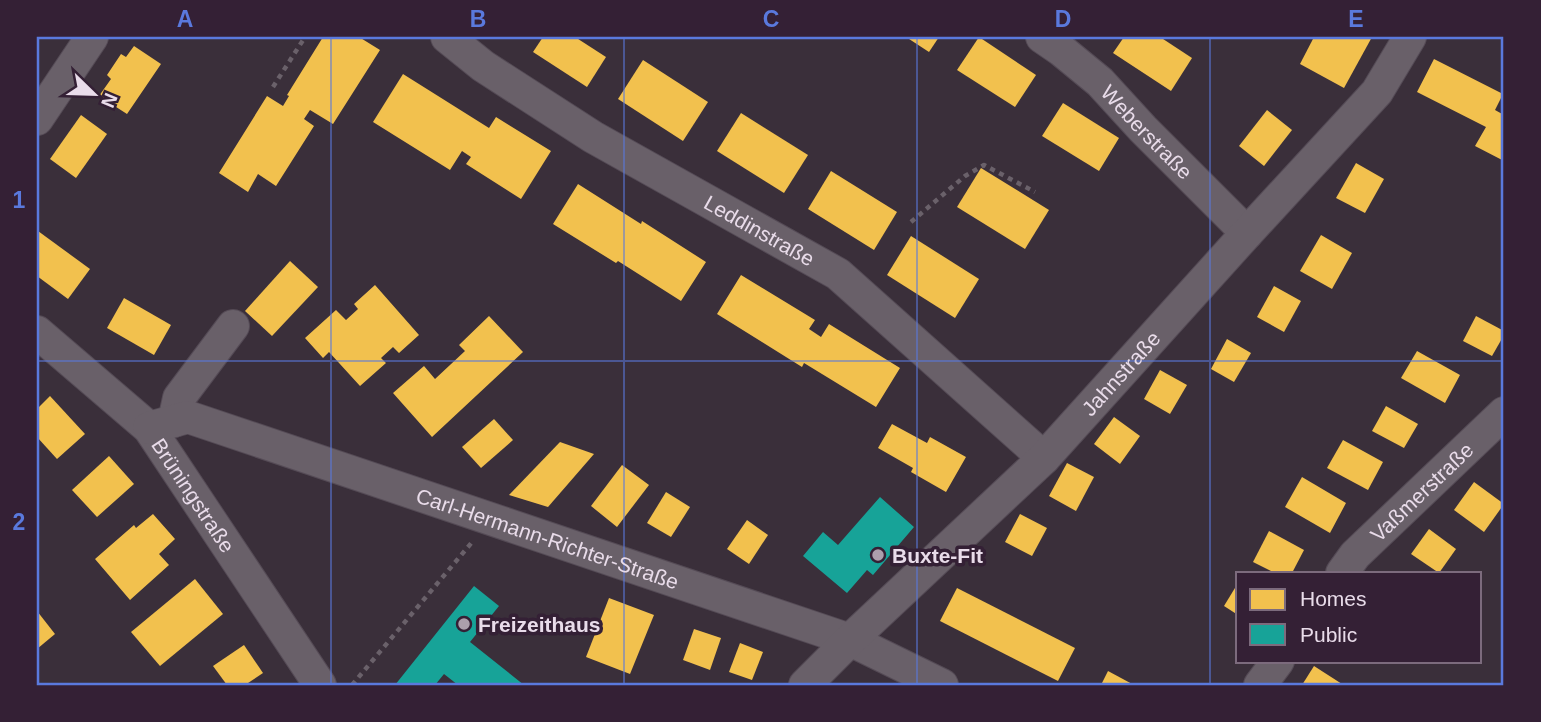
<svg xmlns="http://www.w3.org/2000/svg" width="1541" height="722" viewBox="0 0 1541 722" font-family="Arial,sans-serif">
<style>
.homes{fill:#f2c14e}
.public{fill:#17a398}
.lines{fill:none;stroke-linecap:round;stroke-linejoin:round}
.minor-casing{stroke:#554b56;stroke-width:34}
.path{stroke:#6a616a;stroke-width:4.5;stroke-dasharray:5 5;stroke-linecap:butt}
.minor{stroke:#696069;stroke-width:32}
.grid{fill:none;stroke:#5a79dd;stroke-width:2;stroke-opacity:0.55}
.poi-dot{fill:#ac9fac;stroke:#342035;stroke-width:2.5}
.labels{text-anchor:middle;dominant-baseline:central;stroke-width:7;stroke-linejoin:round;paint-order:stroke}
.street-label{font-size:21px;fill:#e9dcea;stroke:#342035}
.poi-label{font-size:21px;font-weight:bold;fill:#e9dcea;stroke:#342035;text-anchor:start}
.neatline{fill:none;stroke:#5a79dd;stroke-width:2.5}
.grid-label{font-size:23px;text-anchor:middle;font-weight:bold;fill:#5a79dd}
</style>
<rect width="100%" height="100%" fill="#3a2f3a"/>
<g class="homes">
<polygon points="323,37 359,37 380,50 333,124 310,110 304,119 314,126 276,186 258,174 248,192 219,173 267,96 283,106 289,96 287,95"/>
<polygon points="543,37 575,37 606,57 587,87 533,52"/>
<polygon points="906,37 939,37 929,52"/>
<polygon points="979,37 1036,75 1015,107 957,70"/>
<polygon points="1124,37 1160,37 1192,58 1171,91 1113,53"/>
<polygon points="1314,37 1372,37 1344,88 1300,64"/>
<polygon points="134,46 161,64 127,114 99,96 111,79 107,75 121,54 126,57"/>
<polygon points="1434,59 1503,94 1495,110 1504,115 1504,161 1475,146 1486,127 1417,92"/>
<polygon points="643,60 708,102 683,141 618,99"/>
<polygon points="403,74 489,128 496,117 551,151 521,199 466,164 471,157 462,151 450,170 373,122"/>
<polygon points="1063,103 1119,138 1099,171 1042,136"/>
<polygon points="1267,110 1292,130 1264,166 1239,146"/>
<polygon points="741,113 808,155 784,193 717,151"/>
<polygon points="81,115 107,134 76,178 50,159"/>
<polygon points="1356,163 1384,179 1365,213 1336,198"/>
<polygon points="981,168 1049,210 1025,249 957,207"/>
<polygon points="831,171 897,212 874,250 808,209"/>
<polygon points="578,184 641,224 642,221 706,262 681,301 618,261 616,263 553,224"/>
<polygon points="38,231 90,269 68,299 37,276"/>
<polygon points="1321,235 1352,253 1332,289 1300,271"/>
<polygon points="911,236 979,279 955,318 887,275"/>
<polygon points="290,261 318,287 272,336 245,311"/>
<polygon points="741,275 815,320 809,329 821,337 829,324 900,368 876,407 804,363 802,367 717,314"/>
<polygon points="375,285 419,335 399,353 393,347 381,358 386,363 360,386 329,352 323,358 305,338 336,310 346,320 358,309 354,304"/>
<polygon points="1274,286 1301,301 1284,332 1257,317"/>
<polygon points="124,298 171,325 154,355 107,328"/>
<polygon points="489,316 523,352 432,437 393,393 424,366 435,379 465,351 459,345"/>
<polygon points="1476,316 1504,331 1504,335 1492,356 1463,341"/>
<polygon points="1227,339 1251,353 1234,382 1211,369"/>
<polygon points="1417,351 1460,375 1445,403 1401,378"/>
<polygon points="1160,370 1187,385 1170,414 1144,399"/>
<polygon points="50,396 85,434 57,459 37,437 37,409"/>
<polygon points="1386,406 1418,424 1404,448 1372,431"/>
<polygon points="1114,417 1140,436 1120,464 1094,444"/>
<polygon points="494,419 513,440 481,468 462,447"/>
<polygon points="892,424 927,443 930,437 966,457 946,492 911,472 913,468 878,448"/>
<polygon points="1343,440 1383,462 1368,490 1327,468"/>
<polygon points="560,442 594,454 548,507 509,495"/>
<polygon points="109,456 134,484 97,517 72,490"/>
<polygon points="1067,463 1094,477 1076,511 1049,496"/>
<polygon points="622,465 649,485 617,527 591,506"/>
<polygon points="1302,477 1346,503 1330,533 1285,507"/>
<polygon points="1474,482 1504,504 1484,532 1454,510"/>
<polygon points="666,492 690,507 671,537 647,523"/>
<polygon points="153,514 175,539 159,554 169,565 130,600 95,559 134,525 136,528"/>
<polygon points="1020,514 1047,528 1032,556 1005,542"/>
<polygon points="747,520 768,535 749,564 727,549"/>
<polygon points="1429,529 1456,549 1439,573 1411,554"/>
<polygon points="1269,531 1304,550 1292,573 1275,573 1253,562"/>
<polygon points="195,579 223,614 160,666 131,632"/>
<polygon points="1238,583 1238,615 1224,606"/>
<polygon points="957,588 1075,648 1058,681 940,621"/>
<polygon points="609,598 654,615 630,674 586,657"/>
<polygon points="37,611 55,634 37,649"/>
<polygon points="694,629 721,638 710,670 683,660"/>
<polygon points="740,643 763,652 752,680 729,672"/>
<polygon points="244,645 263,673 245,685 227,685 213,666"/>
<polygon points="1314,666 1342,684 1341,685 1302,685"/>
<polygon points="1108,671 1134,685 1101,685"/>
</g>
<g class="public">
<polygon points="880,497 914,527 873,575 867,570 847,593 803,556 823,532 838,545"/>
<polygon points="474,586 499,606 470,642 524,685 458,685 444,674 435,685 395,685"/>
</g>
<g class="lines">
<g class="minor-casing">
<g id="minor">
<path id="s1" d="M447,37l36,29 110,71 245,137 206,184"/>
<path id="s2" d="M1042,37l19,13 39,32 43,47 104,104"/>
<polyline points="37,119 92,37"/>
<path id="s3" d="M37,332l112,96 171,257"/>
<polyline points="174,421 179,398 233,326"/>
<path id="s4" d="M149,428l39,-11 662,223 92,45"/>
<path id="s5" d="M1342,573l13,-18 149,-142"/>
<path id="s6" d="M805,685l45,-45 194,-182 203,-225 130,-141 33,-55"/>
<polyline points="1260,685 1278,661"/>
</g>
</g>
<g class="path">
<polyline points="273,87 305,37"/>
<polyline points="911,222 965,176 984,165 1035,192"/>
<polyline points="352,685 473,541"/>
</g>
<use href="#minor" class="minor"/>
</g>
<path class="grid" d="M331,37v648M624,37v648M917,37v648M1210,37v648M37,361h1467"/>
<g class="poi-dot">
<circle cx="878" cy="555" r="7"/>
<circle cx="464" cy="624" r="7"/>
</g>
<g class="labels">
<g class="street-label">
<text stroke="none"><textPath href="#s2" startOffset="142">Weberstraße</textPath></text>
<text stroke="none"><textPath href="#s1" startOffset="368">Leddinstraße</textPath></text>
<text stroke="none"><textPath href="#s6" startOffset="444">Jahnstraße</textPath></text>
<text stroke="none"><textPath href="#s5" startOffset="114">Vaßmerstraße</textPath></text>
<text stroke="none"><textPath href="#s3" startOffset="228">Brüningstraße</textPath></text>
<text stroke="none"><textPath href="#s4" startOffset="420">Carl-Hermann-Richter-Straße</textPath></text>
</g>
<g class="poi-label">
<text x="892" y="555">Buxte-Fit</text>
<text x="478" y="624">Freizeithaus</text>
</g>
</g>
<rect width="1541" height="722" fill="none" stroke="#342035" stroke-width="77"/>
<rect x="1236" y="572" width="245" height="91" fill="#342035" stroke="#7c6b7d" stroke-width="2"/>
<rect x="1250" y="589" width="35" height="21" fill="#f2c14e" stroke="#7c6b7d" stroke-width="2"/>
<text x="1300" y="606" font-size="21" fill="#e9dcea">Homes</text>
<rect x="1250" y="624" width="35" height="21" fill="#17a398" stroke="#7c6b7d" stroke-width="2"/>
<text x="1300" y="642" font-size="21" fill="#e9dcea">Public</text>
<g transform="translate(94 94) rotate(113)" stroke="#342035" stroke-width="5" paint-order="stroke">
<path d="M0-5L12 26L0 18L-12 26Z" fill="#e9dcea"/>
<text y="-10" font-size="19" font-weight="bold" text-anchor="middle" fill="#e9dcea">N</text>
</g>
<rect x="38" y="38" width="1464" height="646" class="neatline"/>
<g class="grid-label">
<text x="185" y="27">A</text>
<text x="478" y="27">B</text>
<text x="771" y="27">C</text>
<text x="1063" y="27">D</text>
<text x="1356" y="27">E</text>
<text x="19" y="208">1</text>
<text x="19" y="530">2</text>
</g>
</svg>
